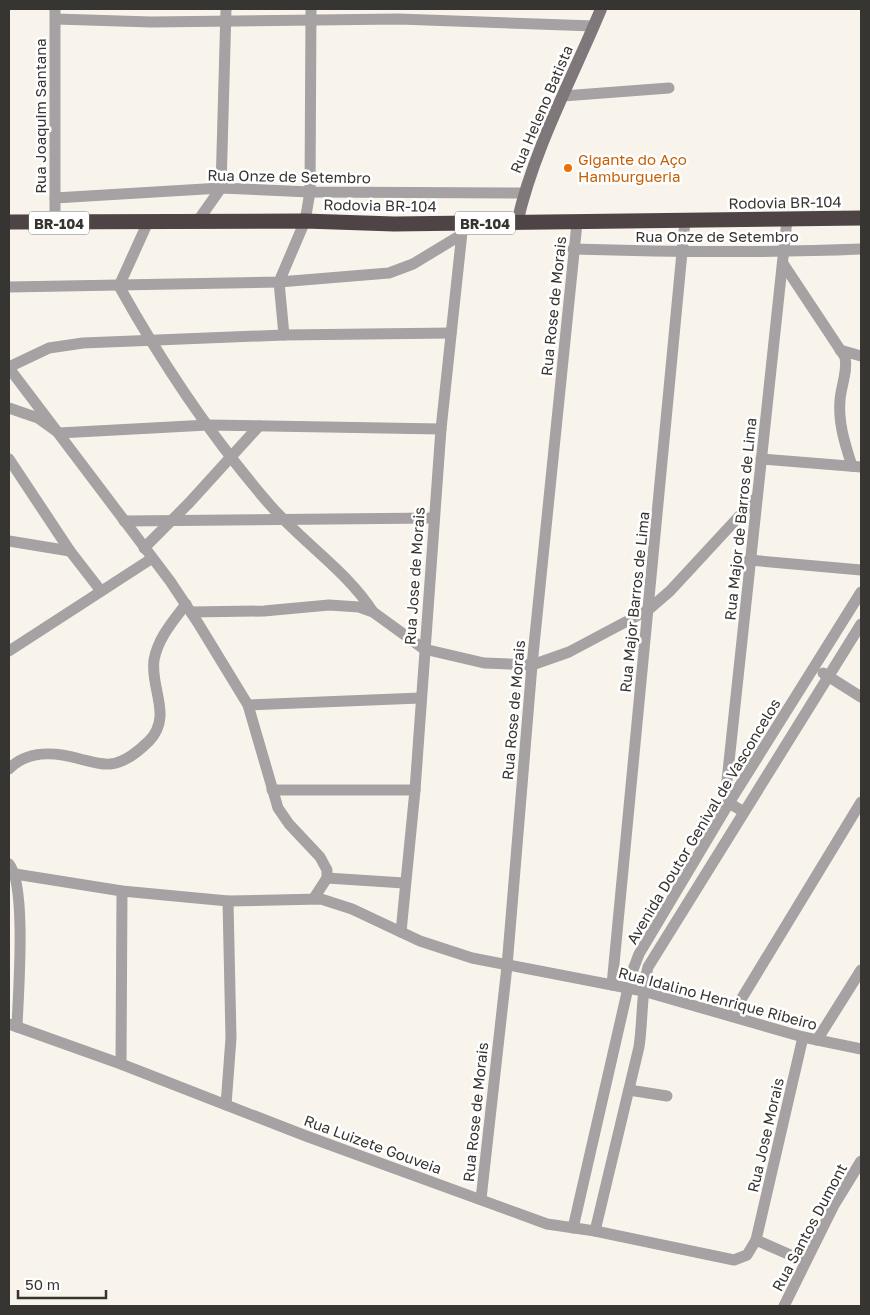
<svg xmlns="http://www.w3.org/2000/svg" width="870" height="1315" viewBox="0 0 870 1315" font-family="'Golos Text',sans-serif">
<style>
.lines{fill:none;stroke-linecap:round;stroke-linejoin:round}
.street{stroke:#a6a1a2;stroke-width:11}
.secondary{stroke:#7f787a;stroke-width:12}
.highway{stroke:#4e4446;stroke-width:15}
.food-dot{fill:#e8710a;stroke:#fff;stroke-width:2}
.labels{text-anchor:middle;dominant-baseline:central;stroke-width:5;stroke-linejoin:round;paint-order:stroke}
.shield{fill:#fff;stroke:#737270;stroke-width:1}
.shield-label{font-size:14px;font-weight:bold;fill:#373532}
.street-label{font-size:15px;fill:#373532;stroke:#fff}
.food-label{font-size:15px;fill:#c56008;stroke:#fff;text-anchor:start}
</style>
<rect width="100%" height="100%" fill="#f9f4eb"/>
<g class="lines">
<g class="street">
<polyline points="56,19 151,22 399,19 594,26"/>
<polyline points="563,96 669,88"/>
<polyline points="55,198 221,188 310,192 524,193"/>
<path d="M148,222l-29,64c43,77 93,152 151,219 32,37 77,66 103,107"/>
<polyline points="197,222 221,188 226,9"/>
<polyline points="55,223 55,9"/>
<path d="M573,249c97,3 192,4 288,0"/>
<path d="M784,265l61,92c3,14 -4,29 -5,43 -2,23 5,44 12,66"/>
<polyline points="9,287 279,282 389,273 413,264 461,235"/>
<polyline points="284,335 279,282 305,221 310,192 311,9"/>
<polyline points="840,350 861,356"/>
<polyline points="9,367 49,348 83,343 284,335 451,333"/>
<polyline points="9,368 170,581 198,623 248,705 278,808 289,824 320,857 327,870 327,878 314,898"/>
<polyline points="9,408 38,418 59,433 208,425 441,429"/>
<polyline points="9,459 70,551 101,591"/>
<polyline points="761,459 861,467"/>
<polyline points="124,521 433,518"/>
<polyline points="9,541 70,551"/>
<polyline points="144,548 189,503 259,426"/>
<polyline points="749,560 861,570"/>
<polyline points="191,612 264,611 329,605 359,607 373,612 424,649 484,663 532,665 569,652 648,610 670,591 757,497"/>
<polyline points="9,651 151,559"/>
<polyline points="823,673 861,697"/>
<polyline points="248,705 420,698"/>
<path d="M9,769c18,-19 47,-17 71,-10 9,2 20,6 30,5 14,-1 30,-14 39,-23 24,-25 1,-52 5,-81 4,-22 19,-39 32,-56"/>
<polyline points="272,790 415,790"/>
<polyline points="744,812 729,803 726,790 787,220"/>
<path d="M9,864c18,21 9,132 8,163"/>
<polyline points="9,873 122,891 228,901 321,899 352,909 420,941 472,958 643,991 803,1037 861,1049"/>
<polyline points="327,878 404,883"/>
<polyline points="401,932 415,790 441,429 463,223"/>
<polyline points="612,985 685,221"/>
<polyline points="731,1016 861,802"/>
<polyline points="9,1024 121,1064 306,1136 547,1224 595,1231 734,1260 747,1255 756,1240 803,1037"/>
<polyline points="817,1040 861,970"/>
<polyline points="121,1064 122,891"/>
<polyline points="629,1090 667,1096"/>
<polyline points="226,1105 231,1038 228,901"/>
<polyline points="481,1199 507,966 532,665 577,223"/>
<polyline points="573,1228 631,975 639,954 729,803 861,592"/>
<path d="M595,1231l44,-184c4,-26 2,-54 9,-80l213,-343"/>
<polyline points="756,1240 804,1261"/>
<polyline points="784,1306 834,1205 861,1161"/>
</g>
<path class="secondary" d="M517,223c17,-75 55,-144 84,-214"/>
<polyline class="highway" points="9,222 305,221 394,224 861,218"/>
</g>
<circle class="food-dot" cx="568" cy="168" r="5"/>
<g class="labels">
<g class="shield">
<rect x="29" y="211.5" width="60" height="23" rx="4"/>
<rect x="455" y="211.5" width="60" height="23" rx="4"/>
</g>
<g class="shield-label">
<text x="59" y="223">BR-104</text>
<text x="485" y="223">BR-104</text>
</g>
<g class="street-label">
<text transform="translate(541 109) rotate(-67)">Rua Heleno Batista</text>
<text transform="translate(40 116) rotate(-90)">Rua Joaquim Santana</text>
<text transform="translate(289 176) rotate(1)">Rua Onze de Setembro</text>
<text transform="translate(785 202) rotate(-1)">Rodovia BR-104</text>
<text transform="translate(380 205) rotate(1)">Rodovia BR-104</text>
<text x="717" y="236">Rua Onze de Setembro</text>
<text transform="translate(553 306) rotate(-84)">Rua Rose de Morais</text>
<text transform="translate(740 519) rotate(-84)">Rua Major de Barros de Lima</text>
<text transform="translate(414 576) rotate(-86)">Rua Jose de Morais</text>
<text transform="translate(634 602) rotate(-84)">Rua Major Barros de Lima</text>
<text transform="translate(513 710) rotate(-85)">Rua Rose de Morais</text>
<text transform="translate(703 821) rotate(-59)">Avenida Doutor Genival de Vasconcelos</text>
<text transform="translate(718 998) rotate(15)">Rua Idalino Henrique Ribeiro</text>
<text transform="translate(475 1112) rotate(-84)">Rua Rose de Morais</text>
<text transform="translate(765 1135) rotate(-77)">Rua Jose Morais</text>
<text transform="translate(373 1144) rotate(20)">Rua Luizete Gouveia</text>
<text transform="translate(809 1227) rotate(-62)">Rua Santos Dumont</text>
</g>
<g class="food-label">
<text x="578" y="159">Gigante do Aço<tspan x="578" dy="17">Hamburgueria</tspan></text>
</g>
</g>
<rect width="870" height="1315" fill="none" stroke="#373532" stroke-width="20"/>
<path d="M18 1290v8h88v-8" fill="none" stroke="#373532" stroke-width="2.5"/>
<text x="25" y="1290" font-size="15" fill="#373532" stroke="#ffffff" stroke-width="4" paint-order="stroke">50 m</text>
</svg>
